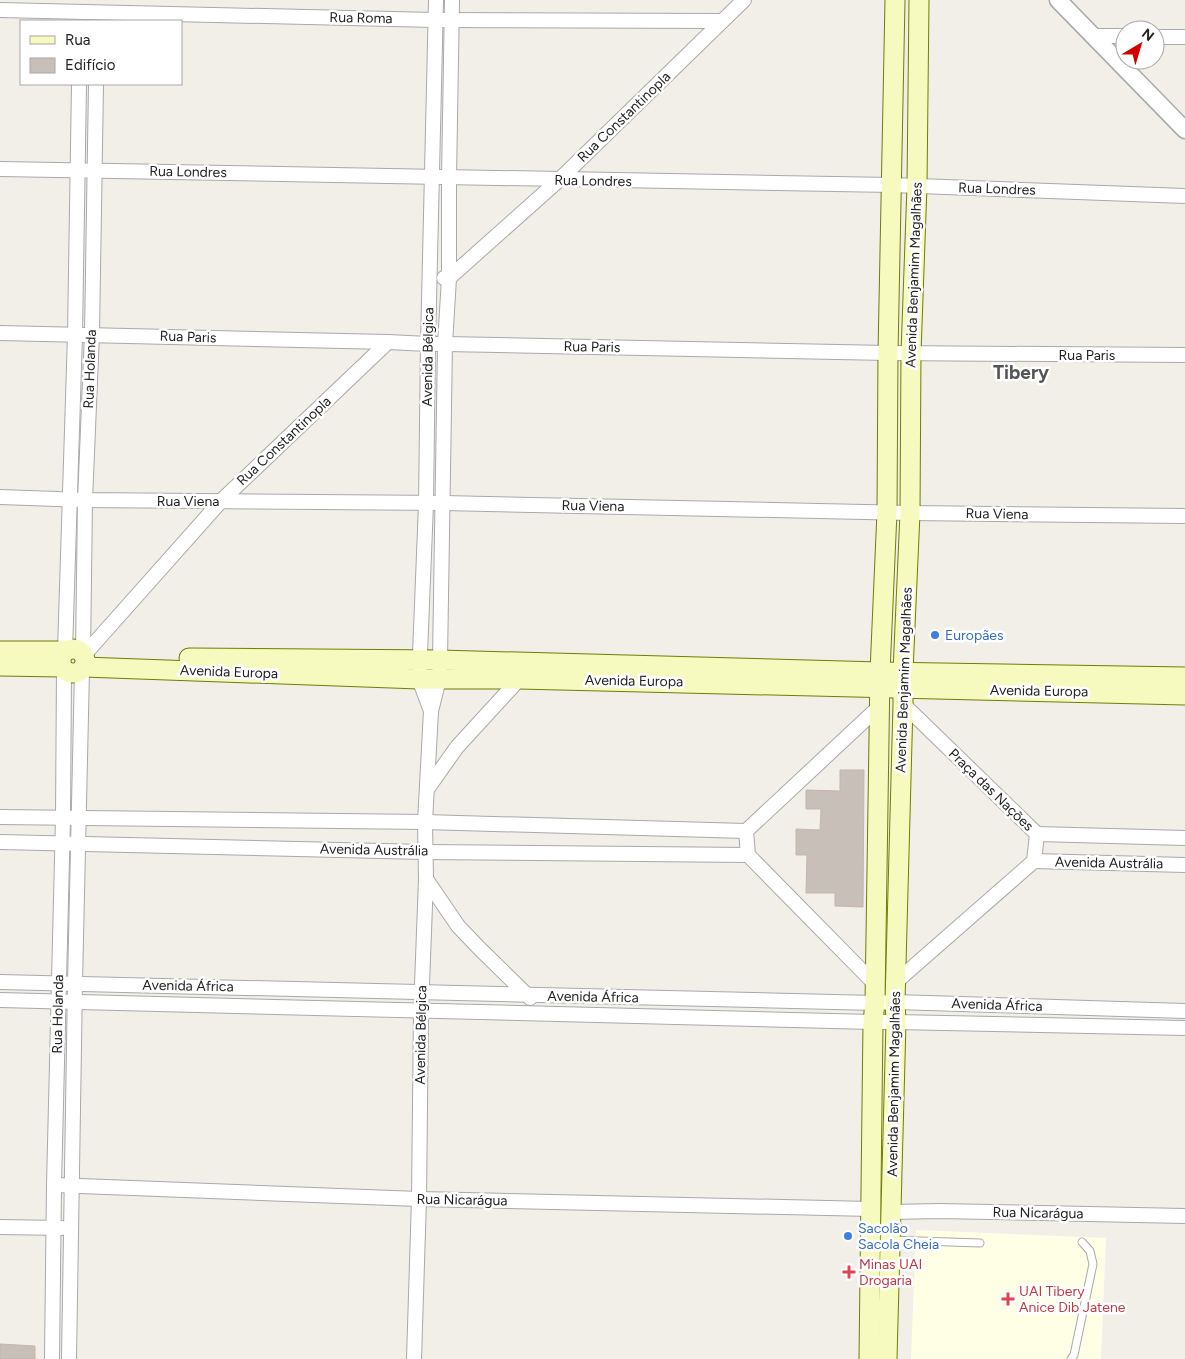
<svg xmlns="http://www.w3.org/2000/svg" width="1185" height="1359" viewBox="0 0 1185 1359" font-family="Figtree,sans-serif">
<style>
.education{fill:#ffffe5}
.building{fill:#c7bfb8;stroke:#c4b6ab}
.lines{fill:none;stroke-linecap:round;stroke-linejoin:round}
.service-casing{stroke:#a9a9a9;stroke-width:9}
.minor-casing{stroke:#a9a9a9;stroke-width:16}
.tertiary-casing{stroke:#a9a9a9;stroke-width:19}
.secondary-casing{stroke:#707d05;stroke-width:21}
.service{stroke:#fff;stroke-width:7}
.minor{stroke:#fff;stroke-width:14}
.tertiary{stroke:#fff;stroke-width:16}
.secondary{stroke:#f7fabf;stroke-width:19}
.shop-dot{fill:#3f7fe0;stroke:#fff;stroke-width:2}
.health-dot{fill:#e0444e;stroke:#fff;stroke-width:2}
.labels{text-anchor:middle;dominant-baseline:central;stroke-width:5;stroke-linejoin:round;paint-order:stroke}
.street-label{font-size:14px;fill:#222;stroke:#fff}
.shop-label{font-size:14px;fill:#366cbe;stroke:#fff;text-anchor:start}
.health-label{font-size:14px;fill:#be3a42;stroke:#fff;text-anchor:start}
.district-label{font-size:19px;font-weight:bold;fill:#555;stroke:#fff}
</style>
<rect width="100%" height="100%" fill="#f2efe9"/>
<polygon class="education" points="916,1230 1106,1238 1101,1359 911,1359"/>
<g class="building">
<polygon points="840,770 864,770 863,907 835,906 835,893 806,893 807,855 796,855 796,829 820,830 821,809 806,809 806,790 840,791"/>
<polygon points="0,1344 35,1346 35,1359 0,1359"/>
</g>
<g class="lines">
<g class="service-casing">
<g id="service">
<polyline points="890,1240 980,1243"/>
<polyline points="1071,1359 1074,1355 1093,1264 1090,1251 1082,1242"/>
</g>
</g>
<g class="minor-casing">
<g id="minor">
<polyline points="0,10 435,20 722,21"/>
<polyline points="1093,36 1125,36"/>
<polyline points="1155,37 1185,37"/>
<polyline points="0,169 892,185 1185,196"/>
<polyline points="444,278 449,278 559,180 744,0"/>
<polyline points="0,333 388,342 428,344 445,344 888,353 1185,355"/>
<polyline points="0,497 85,500 443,503 910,513 1185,516"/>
<polyline points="65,651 75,335 79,84"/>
<polyline points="83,654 85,500 92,334 96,84"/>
<polyline points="84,655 221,501 388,342"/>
<polyline points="431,711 419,679 426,504 428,344 436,0"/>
<polyline points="428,788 457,747 523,675"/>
<polyline points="0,817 425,822 746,831"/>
<polyline points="1037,834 1185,838"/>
<polyline points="0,842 425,852 748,855"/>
<polyline points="1034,861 1185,865"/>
<polyline points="426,879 458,926 479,948 530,998"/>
<polyline points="897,981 1034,861 1037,834 903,704"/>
<path d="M0,982c292,6 583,15 875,21l20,-1 290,9"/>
<polyline points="874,983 748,855 746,831 880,706"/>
<polyline points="0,1000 873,1022 896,1022 1185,1028"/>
<polyline points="54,1185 419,1199 871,1209"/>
<polyline points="890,1212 939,1211 1185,1216"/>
<polyline points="0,1227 62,1228"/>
<polyline points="52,1359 54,1185 63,818 64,669"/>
<polyline points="69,1359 75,983 82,670"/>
<polyline points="414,1359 419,1199 421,1011 426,879 425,822 431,711 439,679 440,660 445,344 449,278 449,178 452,0"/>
</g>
</g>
<g class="tertiary-casing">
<polyline id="tertiary" points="1058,0 1185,130"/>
</g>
<g class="secondary-casing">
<g id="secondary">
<circle cx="73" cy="661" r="12"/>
<polyline points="0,651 65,651"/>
<polyline points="189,658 440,660 880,672 1185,677"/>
<polyline points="0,666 62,667"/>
<polyline points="84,667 419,679 519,679 1185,695"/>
<polyline points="869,1359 873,1022 875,1003 880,672 887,512 888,353 895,0"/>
<polyline points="887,1359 896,1022 895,1002 903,704 903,672 910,513 911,353 917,186 919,0"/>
</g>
</g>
<use href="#service" class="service"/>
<use href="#minor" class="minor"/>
<use href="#tertiary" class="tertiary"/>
<use href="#secondary" class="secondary"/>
</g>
<g class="shop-dot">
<circle cx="935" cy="635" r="5"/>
<circle cx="848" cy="1236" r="5"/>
</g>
<g class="health-dot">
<path d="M846.5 1264.5h5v5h5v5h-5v5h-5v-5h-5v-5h5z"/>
<path d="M1005.5 1291.5h5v5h5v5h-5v5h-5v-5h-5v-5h5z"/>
</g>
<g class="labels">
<g class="street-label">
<text transform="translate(361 18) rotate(1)">Rua Roma</text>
<text transform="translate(624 117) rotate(-44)">Rua Constantinopla</text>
<text transform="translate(188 172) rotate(1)">Rua Londres</text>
<text transform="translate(593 181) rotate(1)">Rua Londres</text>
<text transform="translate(997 189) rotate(2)">Rua Londres</text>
<text transform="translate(914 275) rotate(-88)">Avenida Benjamim Magalhães</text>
<text transform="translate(188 337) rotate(2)">Rua Paris</text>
<text transform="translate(592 347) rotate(1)">Rua Paris</text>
<text x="1087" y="355">Rua Paris</text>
<text transform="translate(428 357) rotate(-89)">Avenida Bélgica</text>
<text transform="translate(90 369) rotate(-88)">Rua Holanda</text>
<text transform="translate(284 441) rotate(-43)">Rua Constantinopla</text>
<text x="188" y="501">Rua Viena</text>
<text transform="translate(593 506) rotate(1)">Rua Viena</text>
<text transform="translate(997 514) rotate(1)">Rua Viena</text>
<text transform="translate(229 672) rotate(2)">Avenida Europa</text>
<text transform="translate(904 680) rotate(-88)">Avenida Benjamim Magalhães</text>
<text transform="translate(634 681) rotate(1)">Avenida Europa</text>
<text transform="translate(1039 691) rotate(1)">Avenida Europa</text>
<text transform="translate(991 790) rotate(44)">Praça das Nações</text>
<text transform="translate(374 850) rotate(1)">Avenida Austrália</text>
<text transform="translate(1109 863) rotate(1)">Avenida Austrália</text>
<text transform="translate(188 986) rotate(1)">Avenida África</text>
<text transform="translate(593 997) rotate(1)">Avenida África</text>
<text transform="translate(997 1005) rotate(2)">Avenida África</text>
<text transform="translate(58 1014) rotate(-89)">Rua Holanda</text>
<text transform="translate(421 1035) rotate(-89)">Avenida Bélgica</text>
<text transform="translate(894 1084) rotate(-89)">Avenida Benjamim Magalhães</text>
<text transform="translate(462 1200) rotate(1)">Rua Nicarágua</text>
<text transform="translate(1038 1213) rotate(1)">Rua Nicarágua</text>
</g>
<g class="shop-label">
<text x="945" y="635">Europães</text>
<text x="858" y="1228">Sacolão<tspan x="858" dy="16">Sacola Cheia</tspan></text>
</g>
<g class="health-label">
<text x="859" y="1264">Minas UAI<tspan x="859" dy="16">Drogaria</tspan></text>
<text x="1019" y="1291">UAI Tibery<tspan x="1019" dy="16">Anice Dib Jatene</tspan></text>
</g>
<g class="district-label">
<text x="1021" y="372">Tibery</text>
</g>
</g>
<rect x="20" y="20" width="162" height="65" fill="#ffffff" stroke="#a7a7a7"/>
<rect x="30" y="36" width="25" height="8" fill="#f7fabf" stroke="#a7a7a7"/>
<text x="65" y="45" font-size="15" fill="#222222">Rua</text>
<rect x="30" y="58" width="25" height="15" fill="#c7bfb8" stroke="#a7a7a7"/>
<text x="65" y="70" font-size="15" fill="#222222">Edifício</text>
<g transform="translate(1140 45) rotate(38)"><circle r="24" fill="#ffffff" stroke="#a7a7a7"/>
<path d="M0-4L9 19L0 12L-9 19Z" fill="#d40000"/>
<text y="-8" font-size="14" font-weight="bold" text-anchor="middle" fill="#222222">N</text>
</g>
</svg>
